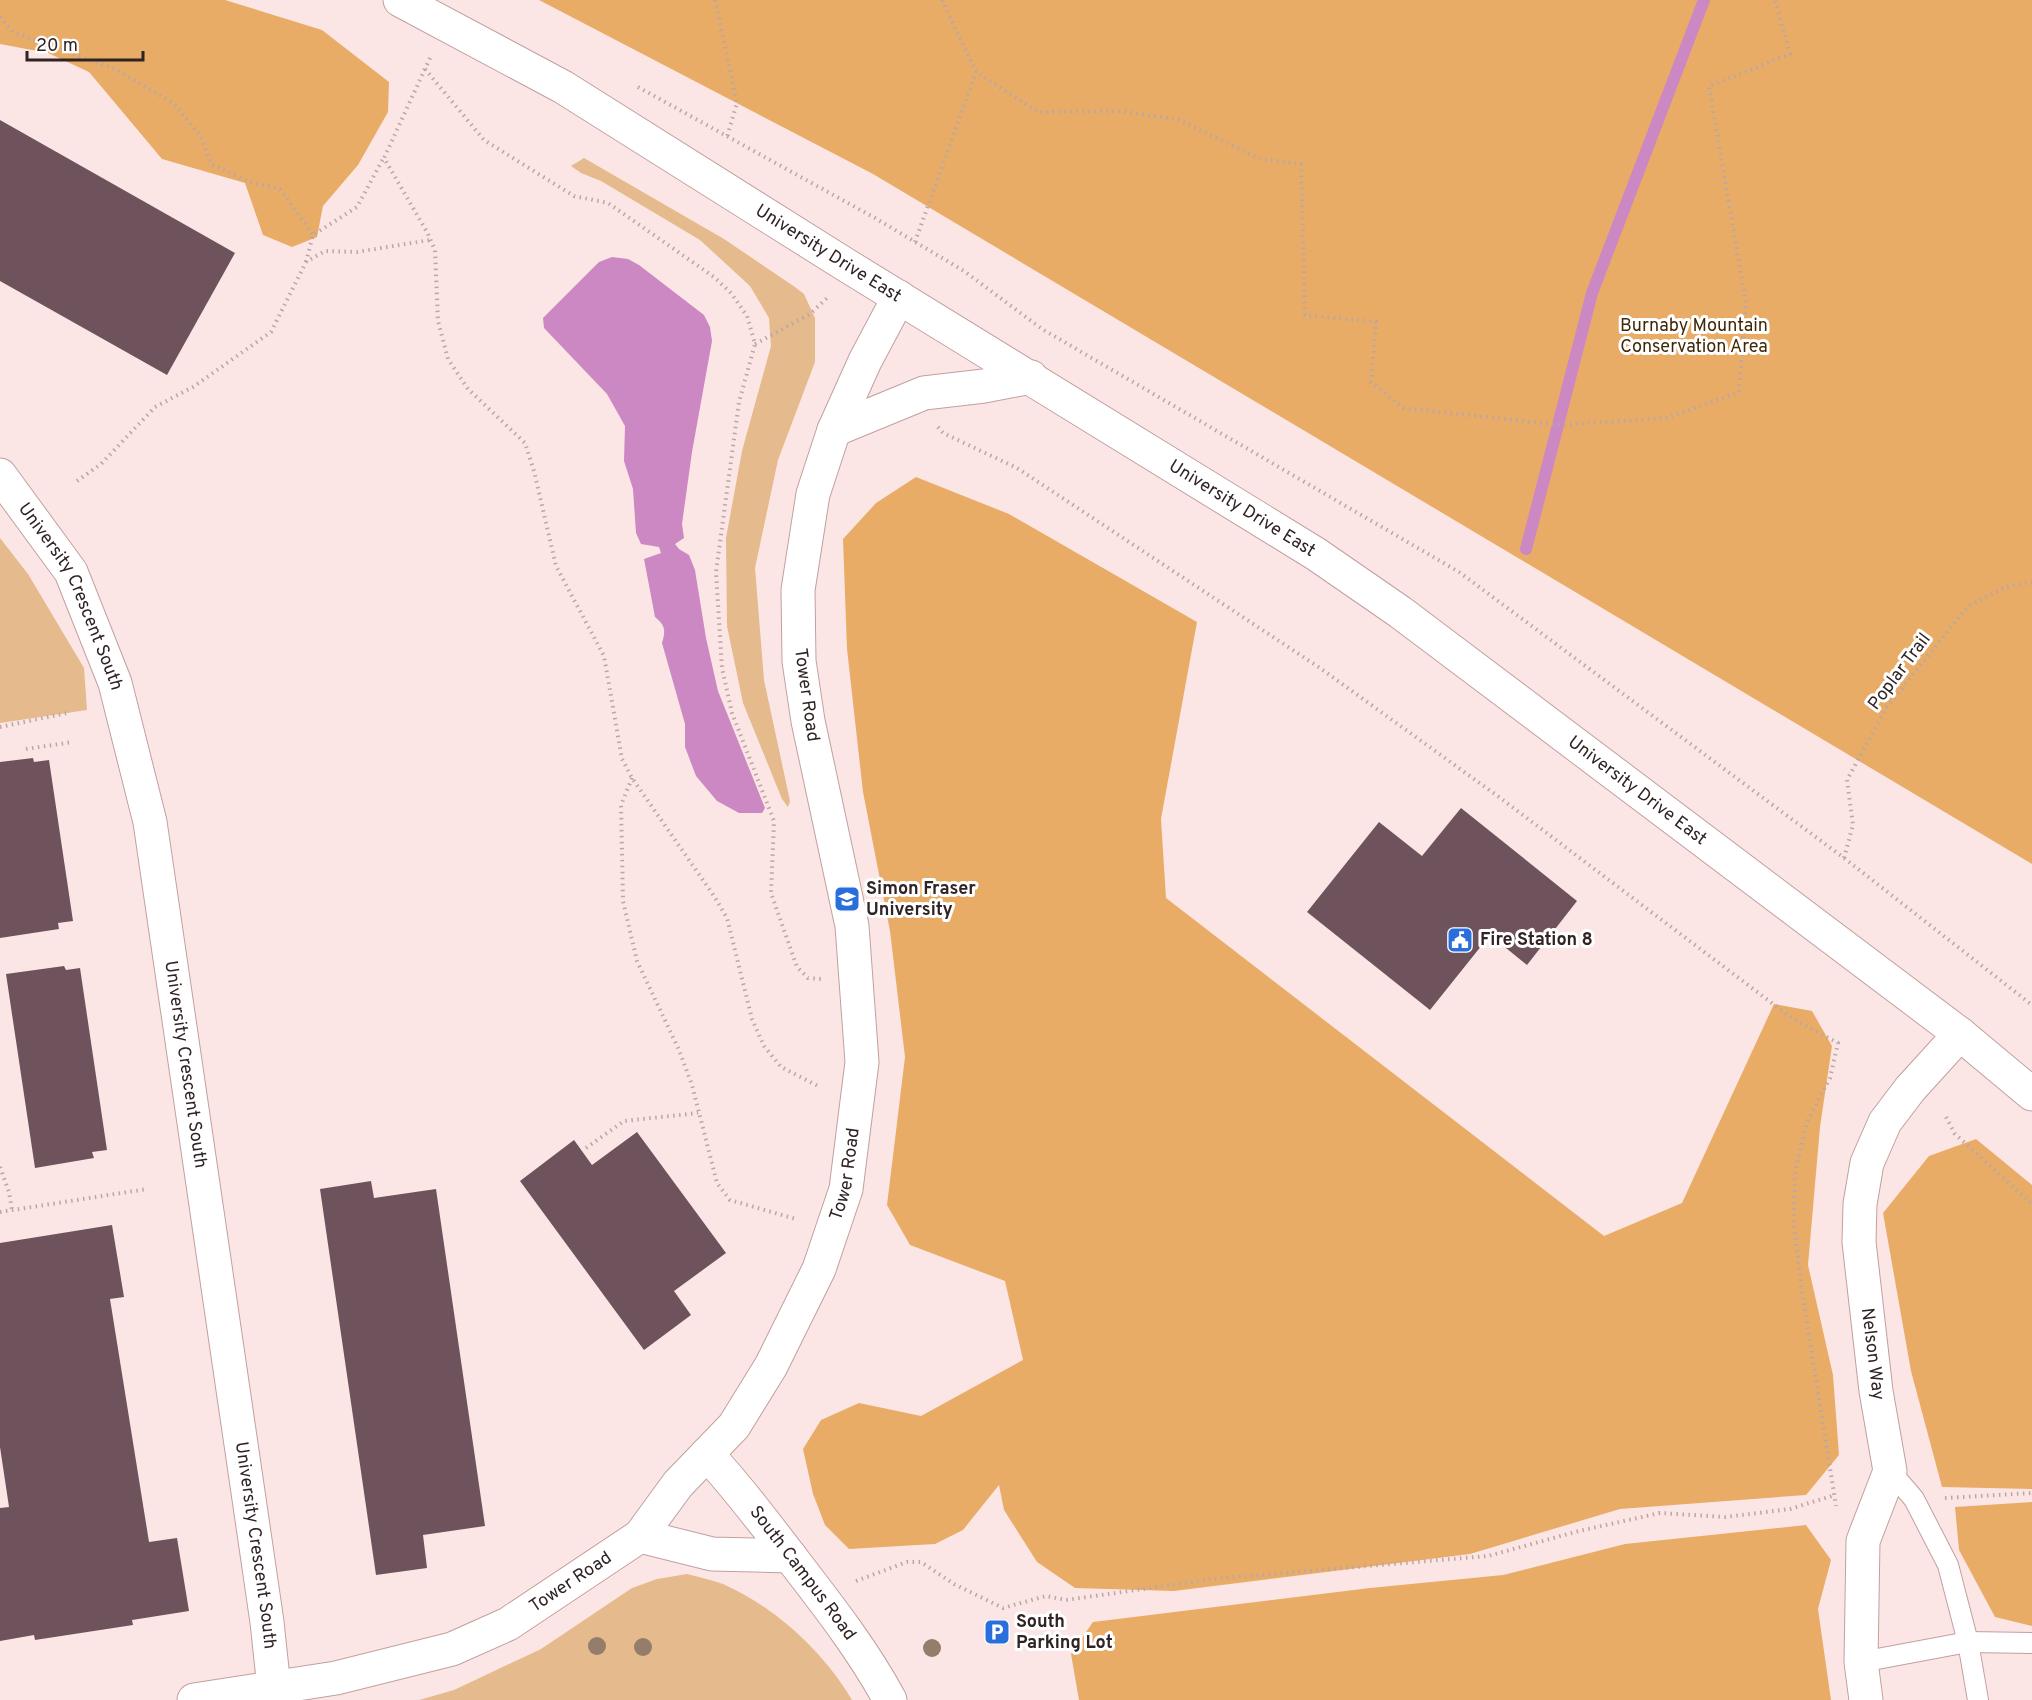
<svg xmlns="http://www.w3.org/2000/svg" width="2032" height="1700" viewBox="0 0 2032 1700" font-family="Overpass,sans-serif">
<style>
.green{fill:#e5ba8c}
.forest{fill:#e9ac67}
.water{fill:#cc88c2}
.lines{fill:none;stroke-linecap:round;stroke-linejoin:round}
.stream{stroke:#cc88c2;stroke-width:12}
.building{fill:#6e535c}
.service-casing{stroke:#c1a09f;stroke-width:22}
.minor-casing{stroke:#c1a09f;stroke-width:35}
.tertiary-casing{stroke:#c1a09f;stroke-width:35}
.path{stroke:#b9a6a5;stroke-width:4;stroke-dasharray:1.5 4.5;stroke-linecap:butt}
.service{stroke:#fff;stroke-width:20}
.minor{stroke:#fff;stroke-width:33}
.tertiary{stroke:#fff;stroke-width:33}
.tree{fill:#947d6b}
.labels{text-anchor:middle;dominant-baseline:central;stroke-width:6;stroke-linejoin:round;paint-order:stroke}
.street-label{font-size:18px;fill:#302323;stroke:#fff}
.park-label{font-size:18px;fill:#3f2708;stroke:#fff}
.poi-label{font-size:18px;font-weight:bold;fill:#302323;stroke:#fff;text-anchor:start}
</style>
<rect width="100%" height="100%" fill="#fce6e5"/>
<g class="green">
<polygon points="584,158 724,239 795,287 804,294 815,318 815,362 778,460 755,568 764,680 790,801 788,807 782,799 743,703 727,626 726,538 742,451 771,346 769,318 750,286 700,240 601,181 581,173 571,166"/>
<polygon points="0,538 28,574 84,668 87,710 0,723"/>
<path d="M687,1574c12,3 25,6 36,10 52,23 100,67 129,116h-433l35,-10 87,-41 91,-61 25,-9z"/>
</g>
<g class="forest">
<polygon points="0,0 225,0 322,30 389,82 388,112 358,165 323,206 317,237 292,247 263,235 245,183 162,159 89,72 48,53 0,44"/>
<polygon points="539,0 2032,0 2032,864 873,174"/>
<polygon points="916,477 1009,514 1197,622 1161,819 1166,898 1604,1236 1682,1203 1774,1004 1812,1011 1832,1046 1820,1127 1808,1265 1833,1375 1839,1455 1806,1495 1620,1509 1470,1554 1174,1591 1075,1588 1037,1562 1004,1510 999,1485 963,1530 935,1544 849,1549 825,1525 813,1494 803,1449 821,1420 859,1403 921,1416 1023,1360 1005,1281 910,1245 887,1205 905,1057 890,931 863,792 847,649 843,539 876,503"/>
<polygon points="1976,1139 2032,1185 2032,1489 1942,1487 1911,1371 1883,1213 1929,1156"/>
<polygon points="2032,1502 2032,1626 1995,1617 1959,1550 1955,1507"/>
<polygon points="1806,1525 1831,1560 1818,1609 1831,1700 1079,1700 1071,1654 1093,1622 1370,1588 1503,1575 1625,1544"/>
</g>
<path class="water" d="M612,257l16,2 11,6 65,50 6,12 2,14 -20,111 -10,72 2,14 -9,6 4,5 10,6 6,15 11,68 12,53 47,117 -3,5h-23l-22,-12 -21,-25 -11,-29v-23l-23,-81c4,-13 3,-18 -7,-26l-11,-58 17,-6 -2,-6 -18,-3 -5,-11 -3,-44 -9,-28 1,-35 -18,-32 -63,-66 -1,-10 56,-56z"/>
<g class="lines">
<polyline class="stream" points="1526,549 1592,293 1704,0"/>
</g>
<g class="building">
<polygon points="0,120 235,253 167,375 0,281"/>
<polygon points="33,758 34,762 49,760 73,921 58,923 59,929 0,938 0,762"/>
<polygon points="1461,808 1577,901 1527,965 1490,935 1430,1010 1307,912 1379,822 1422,856"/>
<polygon points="64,966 66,970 80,968 107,1150 92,1152 94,1158 35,1168 6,974"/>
<polygon points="637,1132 726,1253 674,1291 691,1315 644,1350 520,1181 574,1140 592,1165"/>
<polygon points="371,1181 374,1198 436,1189 485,1526 423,1535 427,1568 376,1575 320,1189"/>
<polygon points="112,1225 124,1297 110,1299 149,1542 177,1538 189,1611 132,1620 133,1625 35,1640 34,1635 0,1641 0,1508 9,1507 0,1447 0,1243"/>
</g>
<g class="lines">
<g class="service-casing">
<g id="service">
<polyline points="1890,1471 1914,1499 1948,1565 1968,1642 1978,1700"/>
<polyline points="1861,1662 1968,1642 2032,1643"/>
</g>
</g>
<g class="minor-casing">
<g id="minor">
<path id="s1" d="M0,475l71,97 44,111 35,139 117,800 7,66"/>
<path id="s2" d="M707,1454c32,35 60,72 89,110 34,44 68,88 94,136"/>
<polyline points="640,1536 712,1554 790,1556"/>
<path id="s3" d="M194,1700l142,-22 116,-29 56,-25 132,-88 38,-52 56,-58 37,-60 48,-97 27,-80 16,-127 -10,-136 -44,-205 -9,-60 -1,-71 15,-96 21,-64 31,-69 34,-64"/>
<polyline points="1866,1700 1861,1662 1863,1541 1890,1471 1876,1391 1859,1242 1860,1204 1867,1163 1885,1122 1910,1089 1960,1034"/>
</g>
</g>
<g class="tertiary-casing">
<g id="tertiary">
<path id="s4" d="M400,0l163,87 283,178 470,289 84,58 560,422 72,60"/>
<polyline points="834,430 924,393 984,386 1031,377"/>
</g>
</g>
<g class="path">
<polyline points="715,0 737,103 727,137"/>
<polyline points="942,0 976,72 1038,112 1121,111 1179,120 1260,159 1301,164 1305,315 1376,322 1371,382 1403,408 1558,425 1667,418 1739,392 1746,303 1709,86 1790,54 1775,0"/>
<polyline points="0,17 13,32 115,69 173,103 200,135 212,165 253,183 280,189 313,235"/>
<polyline points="430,58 384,158 427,232 435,250 438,321 448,359 468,389 525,443 534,471 556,566 604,656 622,759 632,778 714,896 727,918 752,1019 764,1046 781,1067 818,1086"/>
<polyline points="425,69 484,140 574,196 608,203 714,277 731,293 747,316 755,344 739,402 716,572 722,668 732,713 774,821 771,893 797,967 808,978 821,979"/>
<polyline points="638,87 875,218 964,271 1042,329 1459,572 1844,858 2032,1005"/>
<polyline points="915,242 976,72"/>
<polyline points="306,262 313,235 357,207 383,159"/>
<polyline points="755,344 810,314 827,298"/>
<polyline points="938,427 943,433 1017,468 1320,668 1499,797 1793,1019 1838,1043 1830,1078 1807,1122 1795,1172 1794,1224 1802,1291 1836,1506"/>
<polyline points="77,481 101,464 155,407 193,387 271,332 306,262 325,251 357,252 430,240"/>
<polyline points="0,727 67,713"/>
<polyline points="26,749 73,742"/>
<polyline points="632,778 621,805 623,901 637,961 679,1050 692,1085 717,1183 730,1200 796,1219"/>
<polyline points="1844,858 1853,825 1847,780 1887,707 1968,606 2006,587 2032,582"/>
<polyline points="1946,1117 1955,1134 2032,1204"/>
<polyline points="586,1148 624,1121 698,1113"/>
<polyline points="0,1167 9,1192 12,1210"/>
<polyline points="0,1212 147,1189"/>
<polyline points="1945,1498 2032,1493"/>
<polyline points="856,1581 907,1562 921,1562 954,1584 1003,1608 1046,1596 1066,1600 1213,1579 1488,1556 1579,1531 1660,1513 1725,1517 1790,1509 1835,1495"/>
</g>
<use href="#service" class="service"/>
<use href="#minor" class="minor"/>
<use href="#tertiary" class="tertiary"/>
</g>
<g class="tree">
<circle cx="597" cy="1646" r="9"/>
<circle cx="643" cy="1647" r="9"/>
<circle cx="932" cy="1648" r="9"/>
</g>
<defs>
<g id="university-square" transform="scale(1.35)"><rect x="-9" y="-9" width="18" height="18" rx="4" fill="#296edb" stroke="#fff"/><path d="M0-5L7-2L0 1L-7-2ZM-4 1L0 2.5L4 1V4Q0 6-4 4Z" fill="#fff"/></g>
<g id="civic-square" transform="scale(1.35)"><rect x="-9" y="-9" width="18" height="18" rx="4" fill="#296edb" stroke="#fff"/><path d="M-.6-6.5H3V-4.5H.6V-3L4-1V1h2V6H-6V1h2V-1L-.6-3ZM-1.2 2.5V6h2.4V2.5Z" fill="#fff"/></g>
<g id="parking-square" transform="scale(1.35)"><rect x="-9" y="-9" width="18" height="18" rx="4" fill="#296edb" stroke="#fff"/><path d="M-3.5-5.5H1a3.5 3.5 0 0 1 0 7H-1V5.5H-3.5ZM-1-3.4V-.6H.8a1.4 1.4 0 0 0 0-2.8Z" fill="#fff"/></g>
</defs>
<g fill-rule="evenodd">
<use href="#university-square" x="847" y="899"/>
<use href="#civic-square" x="1460" y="940"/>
<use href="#parking-square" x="997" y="1632"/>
</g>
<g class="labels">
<g class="street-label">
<text stroke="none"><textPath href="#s4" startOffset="498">University Drive East</textPath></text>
<text stroke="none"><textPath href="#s4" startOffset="984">University Drive East</textPath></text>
<text stroke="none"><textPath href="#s1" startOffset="142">University Crescent South</textPath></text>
<text transform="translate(1900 672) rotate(-53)">Poplar Trail</text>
<text transform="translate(806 695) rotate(82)">Tower Road</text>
<text stroke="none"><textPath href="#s4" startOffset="1470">University Drive East</textPath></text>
<text stroke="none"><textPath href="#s1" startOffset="628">University Crescent South</textPath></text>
<text stroke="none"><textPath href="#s3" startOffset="906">Tower Road</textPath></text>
<text transform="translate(1872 1354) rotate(83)">Nelson Way</text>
<text stroke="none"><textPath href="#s1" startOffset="1114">University Crescent South</textPath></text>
<text stroke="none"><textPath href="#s2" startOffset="153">South Campus Road</textPath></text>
<text stroke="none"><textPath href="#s3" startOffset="400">Tower Road</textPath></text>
</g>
<g class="park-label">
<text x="1694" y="326">Burnaby Mountain<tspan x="1694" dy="21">Conservation Area</tspan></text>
</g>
<g class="poi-label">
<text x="866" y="889">Simon Fraser<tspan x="866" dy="21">University</tspan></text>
<text x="1480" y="940">Fire Station 8</text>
<text x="1016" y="1622">South<tspan x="1016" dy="21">Parking Lot</tspan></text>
</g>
</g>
<path d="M27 51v9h116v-9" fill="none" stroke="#302323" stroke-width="3"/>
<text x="36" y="51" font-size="18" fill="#302323" stroke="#ffffff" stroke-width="4.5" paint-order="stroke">20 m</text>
</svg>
